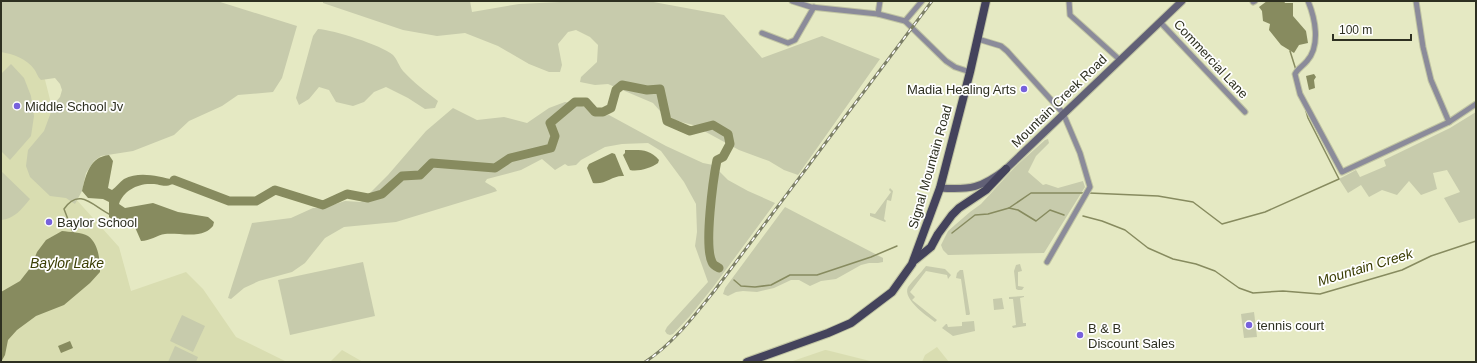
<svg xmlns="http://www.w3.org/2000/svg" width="1477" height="363" viewBox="0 0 1477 363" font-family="Arial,sans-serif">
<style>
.built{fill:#d9ddb1}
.green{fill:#c7cbac}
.water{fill:#878b5f}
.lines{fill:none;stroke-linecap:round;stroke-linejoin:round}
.stream{stroke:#878b5f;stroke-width:1.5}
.river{stroke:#878b5f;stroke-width:9}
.street-casing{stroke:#c0c4a3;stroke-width:7}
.secondary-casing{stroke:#c0c4a3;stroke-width:9}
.primary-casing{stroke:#c0c4a3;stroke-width:10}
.street{stroke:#8b8b9a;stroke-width:5}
.secondary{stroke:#616076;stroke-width:7}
.primary{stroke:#44435c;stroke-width:8}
.rail-casing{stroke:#7c7f66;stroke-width:3}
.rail{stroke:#fff;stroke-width:1.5;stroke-dasharray:4.5;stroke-linecap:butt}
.poi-dot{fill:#7761dc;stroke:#fff;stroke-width:1.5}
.labels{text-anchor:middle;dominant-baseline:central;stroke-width:3.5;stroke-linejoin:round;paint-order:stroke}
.street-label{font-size:13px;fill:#2e3021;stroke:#fff}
.poi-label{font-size:13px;fill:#2e3021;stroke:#fff;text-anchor:start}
.water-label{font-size:14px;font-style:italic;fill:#3b3e04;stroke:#fff}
</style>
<rect width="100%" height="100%" fill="#e5e9c3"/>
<g class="built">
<polygon points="1,40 42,68 75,198 119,247 131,291 186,272 203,289 236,337 287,362 1,362"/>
<polygon points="937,347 949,362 922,362 925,355"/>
<polygon points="342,350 363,362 330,362"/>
<polygon points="825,350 826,350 874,362 790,362"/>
</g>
<g class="green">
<path d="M1,1h216l80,25 -15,52 -9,14 -35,3 -16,11 -33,15 -15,14 -41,16 -32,5 -7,5 -8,12 -4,18 -7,13 -9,-6 -16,-2 -20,-19 -4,-11 2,-16 16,-19 10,-27 6,-7 2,-7 -2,-6 -5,-6 -14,2c-4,-4 -4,-7 -7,-11 -7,-10 -21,-15 -33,-17z"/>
<polygon points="323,1 470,1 472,12 519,4 580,1 648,1 724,15 762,58 822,36 880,59 798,175 784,170 769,161 739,150 693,125 677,121 660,111 653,103 627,92 608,84 595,85 580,82 581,77 597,62 598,45 590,37 576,30 568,32 558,44 562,65 560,72 549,72 529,64 498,46 465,33 437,36 403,30 323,3"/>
<path d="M318,29c16,1 63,16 75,26 4,4 6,11 10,16 10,11 23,21 35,30l-3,7 -10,1 -17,-11 -22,-11 -12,5 -10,10 -11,4 -17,-4 -7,-12 -10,-3 -10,12 -10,6 -3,-7 17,-62z"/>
<polygon points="11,64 24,78 31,96 34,116 31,136 10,160 1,151 1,74"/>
<path d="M565,102c7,1 14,3 20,5 10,4 11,11 24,8l57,31 37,17 10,2 15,15 20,11 27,12 -61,83 -24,30 -17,18 -3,1 -3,-1 -2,-3 2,-4 41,-45 -13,-36 2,-14 -1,-28 -12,-22 -23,-31 -13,-8 -26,1 -17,3 -24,13 -5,5 -8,1 -3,-2 -10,6 -13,-11 -21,11 -34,9 -2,3 10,6 2,3 -6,2 -95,29 -52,5 -19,11 -20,25 -13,9 -33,9 -15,7 -13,11 -3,-1 24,-75 39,-5 22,-10h10l22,-7 16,1 27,-27 38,-44 27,-23 24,12 27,-3 23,6 22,-15z"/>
<polygon points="1476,112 1476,218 1459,223 1444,198 1460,192 1447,170 1433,173 1437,189 1421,195 1409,181 1397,195 1382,190 1369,197 1361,185 1348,193 1339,179 1356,170 1360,177 1386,166 1384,160 1450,128"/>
<polygon points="1048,139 1049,143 1036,156 1028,172 1043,185 1046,184 1058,188 1083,181 1085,187 1044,253 948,255 943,250 941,245 948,231 970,212 981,204 1015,167 1045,140"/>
<path d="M1,171l29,28c-8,10 -16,20 -29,21z"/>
<polygon points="890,188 893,191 891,201 887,200 884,219 886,221 885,222 870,216 870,213 875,214 891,192 889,190"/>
<polygon points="785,207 883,258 883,262 878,263 869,263 861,265 836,279 821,281 810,286 799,280 791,280 774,288 757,292 743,291 736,292 728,296 723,294 725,288"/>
<polygon points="363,262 375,316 290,335 278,280"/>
<polygon points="1020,264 1022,271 1018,272 1018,286 1024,287 1022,290 1018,290 1016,289 1014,271 1016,265"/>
<path d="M926,266l19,3 6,6 -3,4 -1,-4 -21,-4 -16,21 5,5 -3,3 25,20 -2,2c-8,-6 -33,-23 -27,-35 5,-7 13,-14 18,-21z"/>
<polygon points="960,270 963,270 970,314 969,315 966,315 961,279 956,278 957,273"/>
<polygon points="1024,296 1024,297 1020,298 1023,323 1026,323 1026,326 1013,328 1012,326 1016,325 1013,299 1009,299 1009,297"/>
<polygon points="1002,298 1004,309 994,310 993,299"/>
<polygon points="1254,312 1257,337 1244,338 1241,314"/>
<polygon points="182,315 205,326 193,352 170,341"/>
<polygon points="974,321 975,331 953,336 942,328 946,324 947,324 948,327 962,326 962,322"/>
<polygon points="175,346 198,357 196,362 168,362"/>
</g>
<g class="water">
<polygon points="1267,1 1284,1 1285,3 1293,3 1293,16 1306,31 1308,43 1299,45 1294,53 1281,45 1269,30 1270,24 1263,21 1262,11 1259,7"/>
<polygon points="1314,74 1316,77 1314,80 1315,88 1309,90 1306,76"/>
<path d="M625,150c14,0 24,-2 34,10l-1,3c-7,5 -20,9 -28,7l-7,-15 2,-2z"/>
<path d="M612,153l3,1 9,22c-12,-1 -18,9 -31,7l-6,-15 2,-4z"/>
<path d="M109,155l4,6 -5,27 4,2c4,-3 8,-8 12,-11 15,-8 34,-3 50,1l-1,4c-10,4 -12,0 -21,0 -14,-1 -29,7 -33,20l6,4 28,-5 25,9 30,5 6,5 -1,4c-2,2 -5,5 -8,6 -10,5 -28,1 -40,2 -8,1 -15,7 -24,7l-7,-16 -9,-1h-9l-7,-7v-15l-6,-3 -15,-1 -6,-7c4,-17 8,-34 27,-36z"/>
<path d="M62,231c7,1 20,1 26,5 11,8 12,25 12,36l-10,11 -26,22 -28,11 -19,14 -9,10 -3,15 -4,7v-70l19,-11 11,-14 6,-15 9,-12z"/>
<polygon points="70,341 73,348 61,353 58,346"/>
</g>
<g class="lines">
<g class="stream">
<polyline points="1290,51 1296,70"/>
<polyline points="1089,193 1158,196 1193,202 1222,224 1265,212 1339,179 1308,118 1306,111"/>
<polyline points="1009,208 1018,210 1036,221 1050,210 1064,215"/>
<polyline points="1083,216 1102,221 1125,230 1148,248 1173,259 1196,264 1215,271 1239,288 1253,293 1283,291 1320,294 1402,270 1431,256 1476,241"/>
<polyline points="952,233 975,215 988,214 1009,208 1031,193 1085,193"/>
<path d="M74,235l-10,-26c15,-22 29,-3 45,5"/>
<polyline points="734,280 741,286 755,287 771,285 790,275 817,275 871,257 897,246"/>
</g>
<path class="river" d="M174,180l55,21h27l19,-11 48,15 24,-11 21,4 14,-4 20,-18 18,-1 12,-12 63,5 15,-10 41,-10 4,-12 -5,-13 25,-21h11l9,10h8l8,-4 5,-18 6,-5 25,5 13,-1 7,32 23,10 23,-6 15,9 2,10 -7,13 -6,3c-4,20 -13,86 -5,102 1,3 5,5 7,6"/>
<g class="street-casing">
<g id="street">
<polyline points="792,1 811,7 878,14 905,21 946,61 955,67 970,72"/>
<polyline points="1069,1 1070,15 1120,60"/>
<path d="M1308,1c7,17 13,44 -1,60 -4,5 -9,7 -12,13l5,20 42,78 107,-50 27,-18"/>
<polyline points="1416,1 1423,47 1431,80 1449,122"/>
<polyline points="1253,2 1255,1"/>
<polyline points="878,14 880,1"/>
<polyline points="905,21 922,1"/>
<polyline points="1160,22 1245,112"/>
<polyline points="762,33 788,43 795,40 814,7"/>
<polyline points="978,39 1001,46 1007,51 1063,113 1080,153 1090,187 1047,262"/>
</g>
</g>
<g class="secondary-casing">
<path id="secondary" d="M940,188c31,2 41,0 66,-19l176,-168"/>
</g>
<g class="primary-casing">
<g id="primary">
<polyline points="915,260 931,247 938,234 952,215 959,208 986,190 1006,169"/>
<polyline points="747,362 828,333 851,323 892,292 912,264 940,188 970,72 986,1"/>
</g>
</g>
<use href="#street" class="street"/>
<use href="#secondary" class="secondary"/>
<use href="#primary" class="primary"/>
<g class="rail-casing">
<path id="rail" d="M645,362c28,-18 49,-46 70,-72l217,-289"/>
</g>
<use href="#rail" class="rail"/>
</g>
<g class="poi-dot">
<circle cx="1024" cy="89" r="4"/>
<circle cx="17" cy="106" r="4"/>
<circle cx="49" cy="222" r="4"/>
<circle cx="1249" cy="325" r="4"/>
<circle cx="1080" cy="335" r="4"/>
</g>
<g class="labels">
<g class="street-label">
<text transform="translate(1211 59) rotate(47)">Commercial Lane</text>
<text transform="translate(1059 101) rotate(-44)">Mountain Creek Road</text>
<text transform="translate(930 167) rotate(-74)">Signal Mountain Road</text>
</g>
<g class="poi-label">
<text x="1016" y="89" text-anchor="end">Madia Healing Arts</text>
<text x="25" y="106">Middle School Jv</text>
<text x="57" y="222">Baylor School</text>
<text x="1257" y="325">tennis court</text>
<text x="1088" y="328">B &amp; B<tspan x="1088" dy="15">Discount Sales</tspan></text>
</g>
<g class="water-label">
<text x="67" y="263">Baylor Lake</text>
<text transform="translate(1365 267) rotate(-17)">Mountain Creek</text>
</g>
</g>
<rect width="1477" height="363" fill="none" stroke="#2e3021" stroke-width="4"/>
<path d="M1333 34v6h78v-6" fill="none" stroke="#2e3021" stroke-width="2"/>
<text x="1339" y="34" font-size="12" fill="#2e3021" stroke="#ffffff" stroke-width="3" paint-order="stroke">100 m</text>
</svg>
